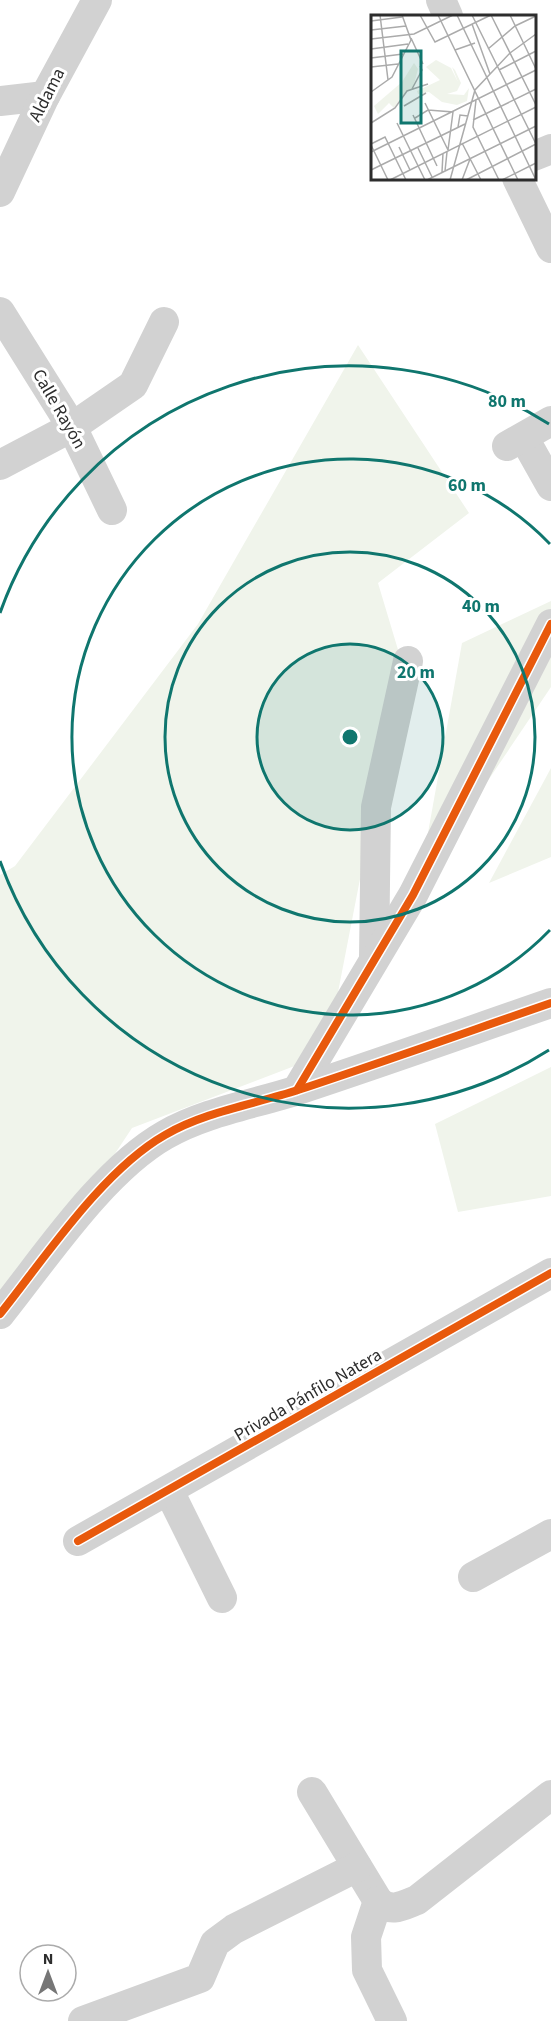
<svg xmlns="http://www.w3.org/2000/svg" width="551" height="2021" viewBox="0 0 551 2021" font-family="'Source Sans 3',sans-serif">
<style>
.grass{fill:#f0f4eb}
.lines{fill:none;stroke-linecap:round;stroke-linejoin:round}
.street{stroke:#d2d2d2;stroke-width:30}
.cycleway-casing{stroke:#fff;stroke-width:11}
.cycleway{stroke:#e8590c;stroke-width:8}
.ring{fill:none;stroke:#0f766e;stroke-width:3}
.labels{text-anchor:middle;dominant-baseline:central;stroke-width:6;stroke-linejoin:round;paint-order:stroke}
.street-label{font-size:18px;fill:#2d2d2d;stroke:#fff}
.inset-road{fill:none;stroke:#ababab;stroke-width:1.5}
.view{fill:#0f766e;fill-opacity:0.15;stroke:#0f766e;stroke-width:3}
.inset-edge{fill:none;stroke:#2d2d2d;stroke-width:3}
.centre{fill:#0f766e;stroke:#fff;stroke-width:3}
.ring-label{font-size:18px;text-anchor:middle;font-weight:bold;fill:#0f766e;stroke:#fff;stroke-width:6;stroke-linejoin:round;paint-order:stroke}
</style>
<rect width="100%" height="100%" fill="#fff"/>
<g class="grass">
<polygon points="358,345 469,513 378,583 402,663 326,1054 132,1128 0,1327 0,875 15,866 198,624"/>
<polygon points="551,601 551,687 419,883 462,643"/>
<polygon points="551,768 551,857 489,883"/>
<polygon points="551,1067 551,1196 458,1212 435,1124"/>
</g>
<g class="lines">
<g class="street">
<polyline points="441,0 448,16"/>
<polyline points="0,101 45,96"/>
<polyline points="534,156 551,149"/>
<polyline points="517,178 551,248"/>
<polyline points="0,192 45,96 97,0"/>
<polyline points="0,312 72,427 112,510"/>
<polyline points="524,438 551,486"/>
<polyline points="507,446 551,421"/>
<polyline points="0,465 72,427 133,385 164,322"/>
<polyline points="374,959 376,807 408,661"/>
<polyline points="297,1090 413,895 551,624"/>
<path d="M0,1314c45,-56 102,-143 165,-179 39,-23 90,-31 133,-45 85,-28 169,-58 253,-87"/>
<polyline points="169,1491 222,1598"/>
<polyline points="78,1541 551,1273"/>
<polyline points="473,1577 551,1534"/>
<path d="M312,1792l66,109c13,12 24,5 39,-1l134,-105"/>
<polyline points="378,1901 366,1937 367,1970 392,2021"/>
<polyline points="83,2021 200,1978 215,1943 234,1929 357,1867"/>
</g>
<g class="cycleway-casing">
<g id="cycleway">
<polyline points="297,1090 413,895 551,624"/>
<path d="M0,1314c45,-56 102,-143 165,-179 39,-23 90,-31 133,-45 85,-28 169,-58 253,-87"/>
<polyline points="78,1541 551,1273"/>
</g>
</g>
<use href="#cycleway" class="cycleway"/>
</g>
<circle cx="350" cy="737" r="93" fill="#0f766e" fill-opacity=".12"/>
<g class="ring">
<circle cx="350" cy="737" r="93"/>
<circle cx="350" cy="737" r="185"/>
<path d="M550 930A278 278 0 1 1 550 544"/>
<path d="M549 1050A371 371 0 0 1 0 861M0 613A371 371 0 0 1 549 424"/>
</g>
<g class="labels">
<g class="street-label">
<text transform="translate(47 95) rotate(-63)">Aldama</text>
<text transform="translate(59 409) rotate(60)">Calle Rayón</text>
<text transform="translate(308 1395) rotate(-30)">Privada Pánfilo Natera</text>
</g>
</g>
<g transform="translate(371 15)">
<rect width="165" height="165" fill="#fff"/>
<path d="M65,45l15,8 7,14 -6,-15 3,3 6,13 -4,8 -10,3 17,1 5,-7 -2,13 -10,4 -15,-3 -13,-10 -11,2 -1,-3 23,-11 -14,-13zM43,48l4,6 -5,19 -7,3 -12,17 -5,-5 -11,11 -4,-8 28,-24z" fill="#f0f4eb"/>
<path class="inset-road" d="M9,0l8,65M49,0l15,27 56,-27M67,0l80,165M86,0l79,165M101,0l64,129M120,0l45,90M139,0l26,54M0,6l31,-4M101,9l18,50M0,15l35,-4M40,23l12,26M0,24l43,-5 39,-19M0,34l37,-5M117,34l27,-23 21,-10M84,35l20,-7M0,43l32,-4M0,52l27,-3M128,55l37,-19M41,74l10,-19 -2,-4M0,77l21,-15 19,-37 -9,-25M105,85l-3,27 26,53M54,88l23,47M33,91l22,-13M42,100l24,51M44,103l13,-8 25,2 -5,38M102,105l63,-31M0,108l24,-15 12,-17 21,-7M26,108l28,57M87,112l2,-12 8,1M91,128l19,37M0,129l14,-7 21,43M0,130l17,35M28,132l11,23M47,133l14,29M0,137l165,-82M0,155l94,-46M74,156l2,-19M71,157l1,-19M19,165l146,-73M56,165l109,-54M79,165l25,-90 35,-37 26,-19M91,165l8,-21M95,165l70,-36M131,165l34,-17"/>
<path class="view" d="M30,36h20v72h-20z"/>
<rect width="165" height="165" class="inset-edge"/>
</g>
<circle cx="350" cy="737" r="9" class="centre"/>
<g class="ring-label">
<text x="507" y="407">80 m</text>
<text x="467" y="491">60 m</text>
<text x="481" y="612">40 m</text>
<text x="416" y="678">20 m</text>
</g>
<g transform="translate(48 1973)"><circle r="28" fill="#ffffff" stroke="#ababab" stroke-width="1.5"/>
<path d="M0-4.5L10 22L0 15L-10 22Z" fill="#767676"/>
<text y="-9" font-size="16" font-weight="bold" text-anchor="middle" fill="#2d2d2d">N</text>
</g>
</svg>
